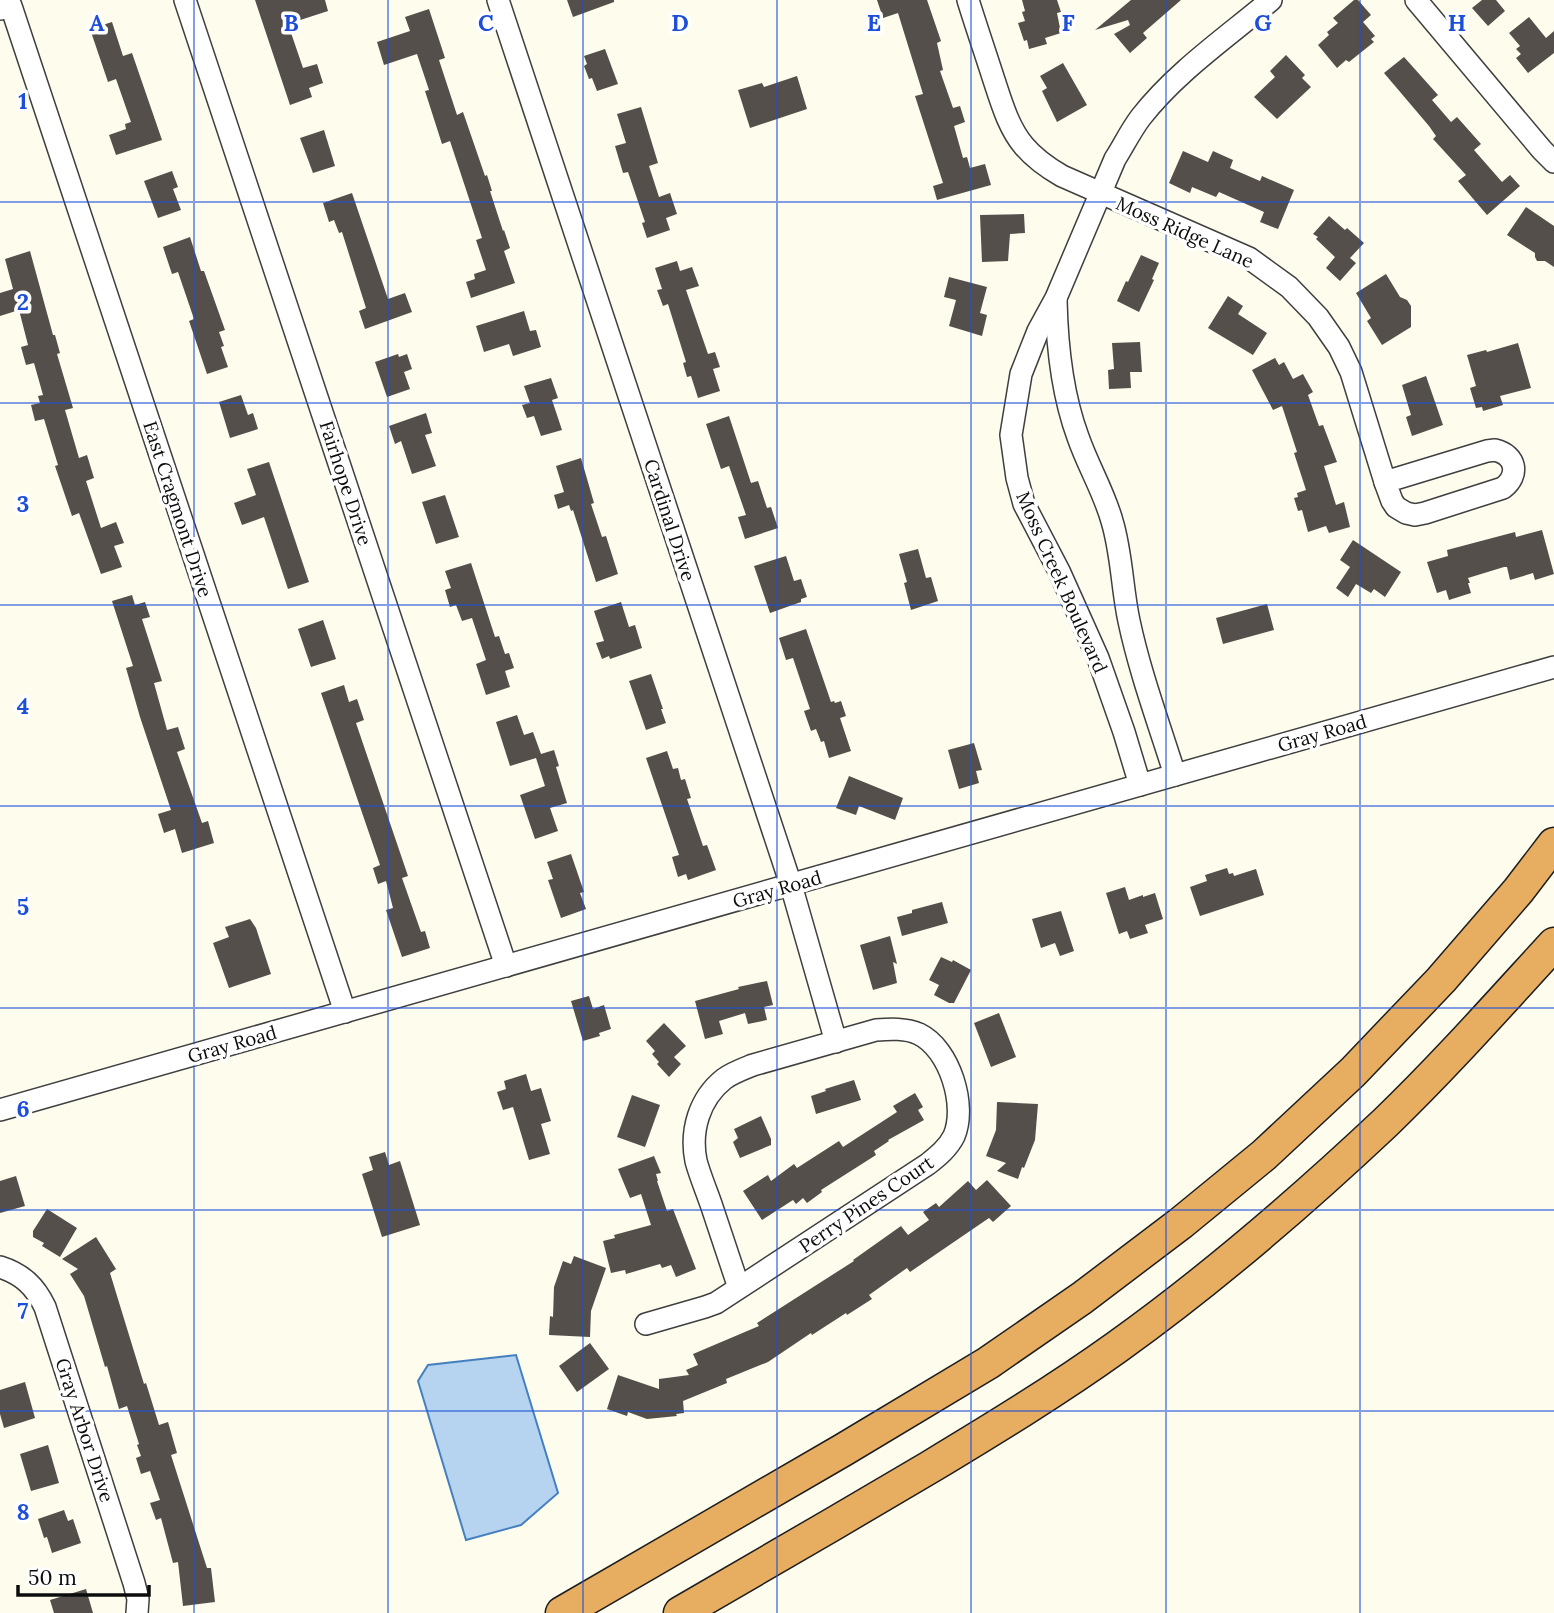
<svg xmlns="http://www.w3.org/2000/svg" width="1554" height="1613" viewBox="0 0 1554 1613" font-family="Lora,serif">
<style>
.water{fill:#b6d4f0;stroke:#4480c0;stroke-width:2}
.building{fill:#544f4a}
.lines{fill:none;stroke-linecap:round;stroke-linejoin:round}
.minor-casing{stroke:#3f3f3f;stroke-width:24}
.highway-casing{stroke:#1d1d1d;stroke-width:35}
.minor{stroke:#fff;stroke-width:21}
.highway{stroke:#e7ae62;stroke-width:32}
.grid{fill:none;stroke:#1d4ed8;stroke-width:2;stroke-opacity:0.55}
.labels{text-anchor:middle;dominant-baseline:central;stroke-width:7;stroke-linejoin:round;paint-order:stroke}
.street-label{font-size:19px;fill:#0c0c0c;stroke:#fff}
.grid-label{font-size:23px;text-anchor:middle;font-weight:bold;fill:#1d4ed8;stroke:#fff;stroke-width:7;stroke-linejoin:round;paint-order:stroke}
</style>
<rect width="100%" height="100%" fill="#fdfced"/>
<polygon class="water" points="516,1355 558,1493 521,1525 466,1540 418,1381 428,1365"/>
<g class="building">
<polygon points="255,0 325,0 328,11 288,24 303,68 317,64 323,83 309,88 312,97 290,105"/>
<polygon points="567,0 614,0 614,2 573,17"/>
<polygon points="877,0 927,0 941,41 937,43 943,70 940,71 953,108 960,106 965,122 954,126 963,158 967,157 970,168 985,164 991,185 937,200 933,186 943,183 915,96 923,94 898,13 883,18"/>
<polygon points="1022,0 1057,0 1061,12 1057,13 1061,33 1045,38 1047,44 1029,49 1027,40 1024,41 1018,23 1025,21 1022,12 1025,11"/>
<polygon points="1131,0 1181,0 1143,33 1147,38 1130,53 1114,34 1130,25 1128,20 1095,30"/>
<polygon points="1354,0 1358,0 1371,15 1363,22 1375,36 1371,39 1374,42 1349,62 1346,60 1337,68 1318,45 1329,35 1327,32 1338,23 1333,18"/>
<polygon points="1482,0 1496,0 1505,11 1488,26 1472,8"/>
<polygon points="429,9 445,58 439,60 457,115 463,112 485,176 487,175 492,191 490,191 503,231 504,230 510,248 504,251 515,283 471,298 466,282 475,279 474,274 486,270 476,240 482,238 450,141 442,144 425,91 429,90 417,54 384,65 377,42 410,31 405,17"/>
<polygon points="1529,17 1546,38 1554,31 1554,53 1528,73 1516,58 1521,54 1516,49 1520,46 1509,33"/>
<polygon points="112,22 123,56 132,53 162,140 116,155 109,135 126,129 125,124 131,122 116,79 108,82 90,29"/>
<polygon points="605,49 618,84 597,91 592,78 589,79 584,66 587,64 584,56"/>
<polygon points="1286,55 1305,75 1302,78 1311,87 1277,119 1254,97 1275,77 1270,71"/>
<polygon points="1404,57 1438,95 1432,100 1451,122 1457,117 1481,144 1474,150 1502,182 1510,175 1520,186 1487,215 1458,181 1466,175 1433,139 1436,136 1429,126 1384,73"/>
<polygon points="1063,63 1087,105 1057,122 1042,91 1047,88 1040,76"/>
<polygon points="797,76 807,109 750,128 738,90 762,83 764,87"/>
<polygon points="641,107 658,163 649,166 659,197 670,193 677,214 666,218 670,230 647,238 642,223 645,222 628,172 623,173 615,146 626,143 617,114"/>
<polygon points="324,130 335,166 313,173 300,138"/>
<polygon points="1183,151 1208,162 1213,151 1233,160 1230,168 1260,181 1262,176 1294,190 1278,229 1260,222 1264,212 1219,192 1216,197 1192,187 1190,193 1169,183"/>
<polygon points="172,171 178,187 173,189 181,210 158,218 144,181"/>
<polygon points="352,193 388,299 405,293 412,312 365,329 359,311 366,308 342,232 339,233 334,220 329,222 323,203"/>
<polygon points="1526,207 1554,226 1554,267 1545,261 1537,261 1535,257 1535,253 1507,235"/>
<polygon points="1024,214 1025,233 1010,234 1008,261 982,262 980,215"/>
<polygon points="1329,216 1345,230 1347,228 1364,243 1350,258 1356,263 1340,281 1326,268 1335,257 1316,239 1318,237 1313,234"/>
<polygon points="190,237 201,271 204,271 225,330 219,332 224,346 221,347 228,367 207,374 189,321 194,319 178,272 172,274 163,247"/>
<polygon points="30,251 53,335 55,335 60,353 57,354 73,408 65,410 79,458 87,455 94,478 86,481 101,528 116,522 124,543 114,546 122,567 101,574 79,513 72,516 55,466 58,465 44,419 35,421 31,405 40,403 38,396 43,395 34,363 26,365 21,347 28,345 19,310 0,316 0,293 13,289 5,259"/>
<polygon points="1141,255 1159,263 1152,279 1154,280 1139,312 1117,301 1126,281 1128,282"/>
<polygon points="677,261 680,271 692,267 699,286 686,290 708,354 715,352 720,367 713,369 720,391 698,398 691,376 687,377 683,363 686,362 668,304 663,306 657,290 662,289 655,268"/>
<polygon points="1386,274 1400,297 1407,300 1411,306 1411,327 1382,345 1367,321 1371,318 1356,293"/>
<polygon points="949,277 987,287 980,313 987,315 982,336 949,326 956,300 944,297"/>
<polygon points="1228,296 1243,306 1238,314 1267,333 1253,355 1208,328"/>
<polygon points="524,311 530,331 536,330 541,347 513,356 509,344 484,352 476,326"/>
<polygon points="1140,342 1142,372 1130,372 1131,388 1109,389 1108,370 1114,369 1112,343"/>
<polygon points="1518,343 1531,388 1500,396 1503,405 1483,411 1482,407 1476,408 1470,388 1476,386 1467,355 1486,350 1487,352"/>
<polygon points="398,354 399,357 407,354 412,369 404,372 410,389 387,397 375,362"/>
<polygon points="1275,358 1279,365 1284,362 1293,379 1303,374 1313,392 1308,395 1319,426 1323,425 1337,462 1324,466 1336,505 1344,502 1350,527 1329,533 1326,526 1308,532 1302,510 1298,511 1294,498 1298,497 1297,493 1306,490 1294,453 1297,452 1282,406 1273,410 1252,370"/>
<polygon points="1426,376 1443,425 1412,436 1406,417 1411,415 1402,385"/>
<polygon points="551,378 558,398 552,400 562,430 541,436 534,416 527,418 522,405 530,403 524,386"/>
<polygon points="241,395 248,415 253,413 258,429 230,438 219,402"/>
<polygon points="426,413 432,433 425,435 436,466 412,474 401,441 395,444 389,426"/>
<polygon points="729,416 751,483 758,481 767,508 771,507 778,528 745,539 738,517 746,515 729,466 721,469 706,424"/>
<polygon points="581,458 594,503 591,504 602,537 606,536 618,574 596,582 573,510 571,511 569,505 558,509 554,495 564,492 556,466"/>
<polygon points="269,462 309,582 288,589 264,517 242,525 234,503 256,495 247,469"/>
<polygon points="445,495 459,537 436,544 422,502"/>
<polygon points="1542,530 1554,574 1535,580 1533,573 1510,580 1507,567 1504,567 1468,578 1470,583 1468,583 1471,593 1449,600 1446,590 1437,593 1427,562 1448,556 1447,550 1515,532 1516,537"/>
<polygon points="1353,540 1401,572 1385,597 1374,589 1371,593 1356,584 1348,597 1336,588 1350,567 1340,560"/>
<polygon points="918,549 926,578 931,577 938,601 911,610 904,583 907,582 899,554"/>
<polygon points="786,556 794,581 801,579 807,597 801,599 801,602 770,613 754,566"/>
<polygon points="471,563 495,637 499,636 505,654 509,653 514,668 505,671 510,687 486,695 476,664 486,660 472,618 462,621 456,605 450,607 445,590 451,588 445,571"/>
<polygon points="132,595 135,605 145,602 150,617 142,619 162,681 154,683 167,730 178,727 185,749 177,752 202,823 208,821 214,843 182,853 175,829 164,833 158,814 171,810 140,717 126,668 133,666 112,601"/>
<polygon points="621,602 629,627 635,625 642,648 610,659 609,656 602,659 596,643 604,641 594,611"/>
<polygon points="1267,604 1274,630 1223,644 1216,618"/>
<polygon points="323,620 336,659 311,667 298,629"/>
<polygon points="806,629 831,702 834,701 835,703 841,701 846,716 840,718 851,751 829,758 824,741 821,742 816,729 811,731 804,711 810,709 793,658 786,660 779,638"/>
<polygon points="651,674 663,709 661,709 666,723 646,730 629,681"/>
<polygon points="344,685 349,702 357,699 364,720 356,723 408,876 402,878 421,932 425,931 430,948 402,957 386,910 393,908 386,881 378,884 373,868 380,865 321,693"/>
<polygon points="517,715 524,735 533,732 541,754 554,750 559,766 556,767 567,803 550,808 558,831 535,839 520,795 545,786 536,758 510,766 496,722"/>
<polygon points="974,743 982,770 976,771 979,783 959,789 948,750"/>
<polygon points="667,751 673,769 678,768 681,780 685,779 691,798 687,799 703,846 707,845 716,870 688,880 686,874 678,877 672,857 679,855 646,758"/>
<polygon points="849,776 903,798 895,820 859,806 856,815 836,808"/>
<polygon points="571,854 584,892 580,893 586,909 561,918 548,880 553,879 547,862"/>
<polygon points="1227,868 1229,874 1233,873 1234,876 1256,869 1264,895 1200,916 1190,887 1207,881 1205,875"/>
<polygon points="1125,887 1129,900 1143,895 1143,897 1155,893 1163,919 1145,925 1148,933 1130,939 1127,931 1119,934 1106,893"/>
<polygon points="942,902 948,923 902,936 897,917 912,913 912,910"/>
<polygon points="1061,911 1074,951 1060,956 1055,943 1041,948 1032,919"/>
<polygon points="250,919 256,928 271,974 229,988 213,943 229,937 225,927"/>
<polygon points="890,936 897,964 893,962 897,983 873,990 860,945"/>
<polygon points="941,957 952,962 953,960 971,970 954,1003 949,1003 934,995 939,985 929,980"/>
<polygon points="767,981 773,1005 764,1007 767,1020 748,1024 745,1013 719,1021 723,1034 705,1039 695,1001 739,989 738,987"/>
<polygon points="589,996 593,1009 604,1005 611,1029 599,1033 600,1036 583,1041 571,1001"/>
<polygon points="999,1013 1016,1057 991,1067 974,1023"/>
<polygon points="664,1023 686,1046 674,1057 681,1064 669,1077 657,1064 659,1062 652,1054 655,1051 646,1041"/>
<polygon points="526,1074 531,1091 541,1088 551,1121 541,1124 550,1154 529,1160 513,1107 503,1110 497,1092 506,1089 504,1081"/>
<polygon points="854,1080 861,1100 816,1114 811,1096 826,1091 825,1089"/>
<polygon points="915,1093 923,1107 918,1110 924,1120 888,1140 889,1141 874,1151 876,1155 821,1190 822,1192 807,1203 803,1198 796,1204 793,1200 762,1220 743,1191 768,1175 771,1181 794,1164 797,1168 839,1141 843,1147 897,1112 893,1106"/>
<polygon points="632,1095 660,1105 645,1147 617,1137"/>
<polygon points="997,1102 1038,1104 1035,1140 1024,1168 1022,1167 1018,1179 997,1171 1006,1163 986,1156 996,1130"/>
<polygon points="761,1116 771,1139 771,1145 740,1158 733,1142 738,1138 734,1129"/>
<polygon points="385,1152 389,1165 400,1161 420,1225 382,1237 362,1174 373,1170 369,1157"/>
<polygon points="654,1156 661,1173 656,1174 658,1181 657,1181 667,1211 673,1209 696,1269 676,1277 671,1265 662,1268 660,1264 626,1274 625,1270 611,1273 603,1241 615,1238 614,1235 651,1225 641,1194 630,1198 618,1169"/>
<polygon points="16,1176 25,1206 0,1213 0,1181"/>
<polygon points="987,1180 1011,1206 993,1222 989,1218 910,1272 907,1268 869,1295 872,1299 847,1315 846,1313 812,1335 811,1333 768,1362 726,1379 727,1383 683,1401 684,1413 676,1414 677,1416 647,1419 628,1412 627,1416 607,1409 618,1375 659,1389 659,1379 689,1375 686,1370 698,1365 693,1354 759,1326 757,1323 854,1261 853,1260 901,1226 908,1235 929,1220 923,1212 936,1203 939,1207 968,1181 976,1190"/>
<polygon points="47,1209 77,1228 60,1257 42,1246 44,1243 33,1237 33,1231"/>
<polygon points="96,1237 116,1269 110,1273 144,1384 146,1383 159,1425 168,1422 177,1453 171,1455 207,1568 211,1568 215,1602 183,1606 178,1562 173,1563 161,1518 156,1520 150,1503 160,1500 150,1471 141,1474 136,1458 141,1456 137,1445 139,1444 127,1406 119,1409 107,1366 105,1367 84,1296 70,1274 78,1269 62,1259"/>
<polygon points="574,1256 606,1268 591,1311 590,1337 549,1335 550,1316 553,1317 554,1287 563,1261 571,1264"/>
<polygon points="590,1343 609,1369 577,1392 559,1366"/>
<polygon points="25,1382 35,1418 4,1428 0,1414 0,1390"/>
<polygon points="48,1445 59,1483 31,1491 20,1454"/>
<polygon points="64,1510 68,1521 73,1519 81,1543 52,1553 47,1537 44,1538 38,1519"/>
<polygon points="86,1589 93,1613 54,1613 50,1600"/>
</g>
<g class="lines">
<g class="minor-casing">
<g id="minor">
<polyline points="185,0 506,966"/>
<polyline points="498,0 791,885 836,1042"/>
<path d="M968,0c8,26 17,52 25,77 8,24 15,50 31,69 11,13 24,22 38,30l187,82 40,29 29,30 21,30 12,25 34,110"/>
<polyline points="1416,0 1542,150 1554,162"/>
<polyline points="0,9 11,6 345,1012"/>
<path d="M1056,300c1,46 6,94 22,137 10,29 26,55 34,84 10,33 10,68 17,100 11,52 30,103 46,154"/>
<path d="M1495,450c21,5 25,25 8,38l-78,25 -10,2 -9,-2 -10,-6 -4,-6 -7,-19 102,-31z"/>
<path d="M1140,785l-16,-53 -26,-74 -39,-87 -35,-67 -7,-26 -6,-43 10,-61 17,-43 18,-33 59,-139c9,-14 16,-29 26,-42 35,-45 86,-80 130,-117"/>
<polyline points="0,1110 1554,667"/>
<path d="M0,1267c22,7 35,19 45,40l89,276 4,16 -1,14"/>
<path d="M646,1324l59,-17 11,-4 23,-15 189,-124c10,-8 20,-16 26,-28 13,-30 -4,-87 -35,-102 -13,-6 -29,-5 -43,-4l-123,35c-10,4 -21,8 -29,14 -25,20 -34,52 -28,82 4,15 11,31 16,46 9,27 18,54 27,81"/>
</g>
</g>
<g class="highway-casing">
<g id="highway">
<polyline points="562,1613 843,1450 988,1363 1082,1298 1181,1223 1264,1155 1353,1072 1441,980 1518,891 1554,844"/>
<path d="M680,1613c83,-48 167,-97 250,-146 63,-38 127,-77 187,-120 95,-68 184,-145 269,-225 59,-57 113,-118 168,-178"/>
</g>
</g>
<use href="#minor" class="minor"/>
<use href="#highway" class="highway"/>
</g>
<path class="grid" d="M194,0v1613M388,0v1613M583,0v1613M777,0v1613M971,0v1613M1166,0v1613M1360,0v1613M0,202h1554M0,403h1554M0,605h1554M0,806h1554M0,1008h1554M0,1210h1554M0,1411h1554"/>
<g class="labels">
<g class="street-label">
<text transform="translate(1185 232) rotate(24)">Moss Ridge Lane</text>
<text transform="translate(346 483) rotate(72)">Fairhope Drive</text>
<text transform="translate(178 509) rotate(72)">East Cragmont Drive</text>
<text transform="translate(670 520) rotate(72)">Cardinal Drive</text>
<text transform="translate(1062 582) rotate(66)">Moss Creek Boulevard</text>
<text transform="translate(1322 733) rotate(-16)">Gray Road</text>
<text transform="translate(777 889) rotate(-16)">Gray Road</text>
<text transform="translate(232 1044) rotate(-16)">Gray Road</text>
<text transform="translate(866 1204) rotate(-34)">Perry Pines Court</text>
<text transform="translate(85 1430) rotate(72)">Gray Arbor Drive</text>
</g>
</g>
<g class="grid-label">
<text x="97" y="31">A</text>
<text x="291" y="31">B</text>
<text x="486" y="31">C</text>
<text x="680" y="31">D</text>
<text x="874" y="31">E</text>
<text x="1068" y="31">F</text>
<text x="1263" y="31">G</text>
<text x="1457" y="31">H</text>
<text x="23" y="109">1</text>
<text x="23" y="310">2</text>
<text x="23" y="512">3</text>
<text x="23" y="714">4</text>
<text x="23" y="915">5</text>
<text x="23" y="1117">6</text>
<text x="23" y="1319">7</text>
<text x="23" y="1520">8</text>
</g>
<path d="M18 1585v10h131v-10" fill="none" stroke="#0c0c0c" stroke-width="3.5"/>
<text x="28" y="1585" font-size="21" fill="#0c0c0c" stroke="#ffffff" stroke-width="5" paint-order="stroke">50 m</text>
</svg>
